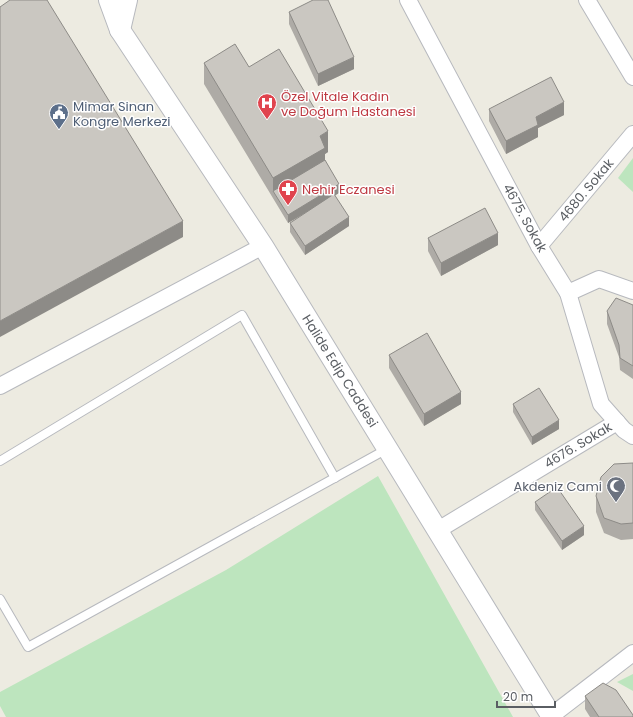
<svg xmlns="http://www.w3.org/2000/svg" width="633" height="717" viewBox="0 0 633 717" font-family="Poppins,sans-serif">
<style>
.green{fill:#bde5be}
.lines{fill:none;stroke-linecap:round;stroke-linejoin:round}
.service-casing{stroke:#b7b9be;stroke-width:10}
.minor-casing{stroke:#b7b9be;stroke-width:18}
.tertiary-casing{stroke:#b7b9be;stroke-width:22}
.service{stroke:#fff;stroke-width:8}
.minor{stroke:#fff;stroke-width:16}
.tertiary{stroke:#fff;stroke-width:20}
.wall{fill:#aeaba6}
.shaded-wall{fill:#8d8b87}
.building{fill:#cac7c1;stroke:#8d8b87}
.labels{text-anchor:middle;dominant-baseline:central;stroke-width:3;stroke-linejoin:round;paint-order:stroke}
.health-label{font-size:13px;fill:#be3a42;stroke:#fff;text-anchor:start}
.service-label{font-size:13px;fill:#4e5e75;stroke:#fff;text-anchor:start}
.street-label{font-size:13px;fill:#5a5e63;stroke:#fff}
.worship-label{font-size:13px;fill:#5b616d;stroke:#fff;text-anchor:end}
</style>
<rect width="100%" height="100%" fill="#edebe1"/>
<g class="green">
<polygon points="633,158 633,192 618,178"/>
<polygon points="378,476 513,717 6,717 0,706 0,692 226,570"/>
<polygon points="633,674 633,691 617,682"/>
</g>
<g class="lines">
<g class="service-casing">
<g id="service">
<polyline points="0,461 242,315 335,478"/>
<polyline points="0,599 28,647 387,449"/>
</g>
</g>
<g class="minor-casing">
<g id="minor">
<polyline points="408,0 539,246 568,293 601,404 624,430 633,436"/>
<polyline points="587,0 633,77"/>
<polyline points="539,246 633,134"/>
<polyline points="568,293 599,279 633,291"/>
<polyline points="0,386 263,246"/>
<polyline points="438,530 617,422"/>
<polyline points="551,716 633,653"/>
</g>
</g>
<g class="tertiary-casing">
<g id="tertiary">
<polyline points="109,0 120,30 263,246 552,717"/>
<polyline points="120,30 127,0"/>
</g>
</g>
<use href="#service" class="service"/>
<use href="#minor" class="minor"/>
<use href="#tertiary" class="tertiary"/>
</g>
<g class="wall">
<polygon points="289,12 354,69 318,86 289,24"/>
<polygon points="204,63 249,67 328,152 325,154 325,160 339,193 335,195 349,226 305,255 290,232 290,223 311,210 288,223 204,84"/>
<polygon points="489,109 564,115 538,128 538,137 506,154 489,121"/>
<polygon points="428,238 498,245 441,276 428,251"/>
<polygon points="633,305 633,379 620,370 619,357 607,324 607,311"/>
<polygon points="389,355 461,404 424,426 389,368"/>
<polygon points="513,404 559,429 532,445 513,412"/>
<polygon points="633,463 633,539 621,540 604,533 596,512 596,496"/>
<polygon points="535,502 584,535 562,550 535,510"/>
<polygon points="585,696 633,717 590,717 585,709"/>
</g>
<g class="shaded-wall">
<polygon points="354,57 354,69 318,86 318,74"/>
<polygon points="564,102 564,115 538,128 538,137 506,154 506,141 536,117"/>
<polygon points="328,131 328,152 325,154 325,169 273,191 273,178 320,136"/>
<polygon points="339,184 339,193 288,223 288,215"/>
<polygon points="349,217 349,226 305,255 305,246"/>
<polygon points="183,221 183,237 0,337 0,321"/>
<polygon points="498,233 498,245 441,276 441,263"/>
<polygon points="461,392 461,404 424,426 424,414"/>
<polygon points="559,420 559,429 532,445 532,437"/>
<polygon points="584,526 584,535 562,550 562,541"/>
</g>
<g class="building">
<polygon points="10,0 47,0 183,221 0,321 0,7"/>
<polygon points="313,0 328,0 354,57 318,74 289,12"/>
<polygon points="235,44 249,67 279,49 328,131 320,136 325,148 273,178 204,63"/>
<polygon points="551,77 564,102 536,117 538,125 506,141 489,109"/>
<polygon points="325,160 339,184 288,215 273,191"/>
<polygon points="334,194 349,217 305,246 290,223"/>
<polygon points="485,208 498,233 441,263 428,238"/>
<polygon points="616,298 633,305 633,366 620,358 619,345 607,311"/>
<polygon points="427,333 461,392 424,414 389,355"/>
<polygon points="539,388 559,420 532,437 513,404"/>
<polygon points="633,463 633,523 621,524 604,518 596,496 601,477 614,464"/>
<polygon points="557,487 584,526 562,541 535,502"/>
<polygon points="603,683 616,690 633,715 633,717 599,717 585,696"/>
</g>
<defs>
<g id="hospital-pin" transform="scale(1)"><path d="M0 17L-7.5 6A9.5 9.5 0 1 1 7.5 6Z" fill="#e0444e" stroke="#fff"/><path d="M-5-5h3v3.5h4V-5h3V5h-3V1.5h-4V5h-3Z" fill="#fff"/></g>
<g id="civic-pin" transform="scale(1)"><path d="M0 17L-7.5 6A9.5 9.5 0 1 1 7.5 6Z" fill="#5c6f8a" stroke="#fff"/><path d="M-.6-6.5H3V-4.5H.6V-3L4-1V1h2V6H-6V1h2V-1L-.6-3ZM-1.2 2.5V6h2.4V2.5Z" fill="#fff"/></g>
<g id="pharmacy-pin" transform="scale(1)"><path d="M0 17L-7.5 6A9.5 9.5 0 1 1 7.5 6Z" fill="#e0444e" stroke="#fff"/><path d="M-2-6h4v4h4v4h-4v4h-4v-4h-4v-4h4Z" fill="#fff"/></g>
<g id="mosque-pin" transform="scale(1)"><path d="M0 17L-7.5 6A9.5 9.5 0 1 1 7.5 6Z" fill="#6b7280" stroke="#fff"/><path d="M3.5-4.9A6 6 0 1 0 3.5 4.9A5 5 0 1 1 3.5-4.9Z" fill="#fff"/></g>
</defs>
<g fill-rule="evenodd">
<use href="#hospital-pin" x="267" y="103"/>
<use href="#civic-pin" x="59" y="113"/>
<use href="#pharmacy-pin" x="288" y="189"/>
<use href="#mosque-pin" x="616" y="486"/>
</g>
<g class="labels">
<g class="health-label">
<text x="281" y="96">Özel Vitale Kadın<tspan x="281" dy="15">ve Doğum Hastanesi</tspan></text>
<text x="302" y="189">Nehir Eczanesi</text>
</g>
<g class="service-label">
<text x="73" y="106">Mimar Sinan<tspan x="73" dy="15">Kongre Merkezi</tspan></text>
</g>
<g class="street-label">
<text transform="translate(586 190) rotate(-50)">4680. Sokak</text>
<text transform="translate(525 218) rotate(61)">4675. Sokak</text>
<text transform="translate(340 371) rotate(58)">Halide Edip Caddesi</text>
<text transform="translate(578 445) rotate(-31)">4676. Sokak</text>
</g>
<g class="worship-label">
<text x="602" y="486">Akdeniz Cami</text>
</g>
</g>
<path d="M497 701v6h58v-6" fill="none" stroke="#5a5e63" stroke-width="2"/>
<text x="503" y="701" font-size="12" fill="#5a5e63" stroke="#ffffff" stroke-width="3" paint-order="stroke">20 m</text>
</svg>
